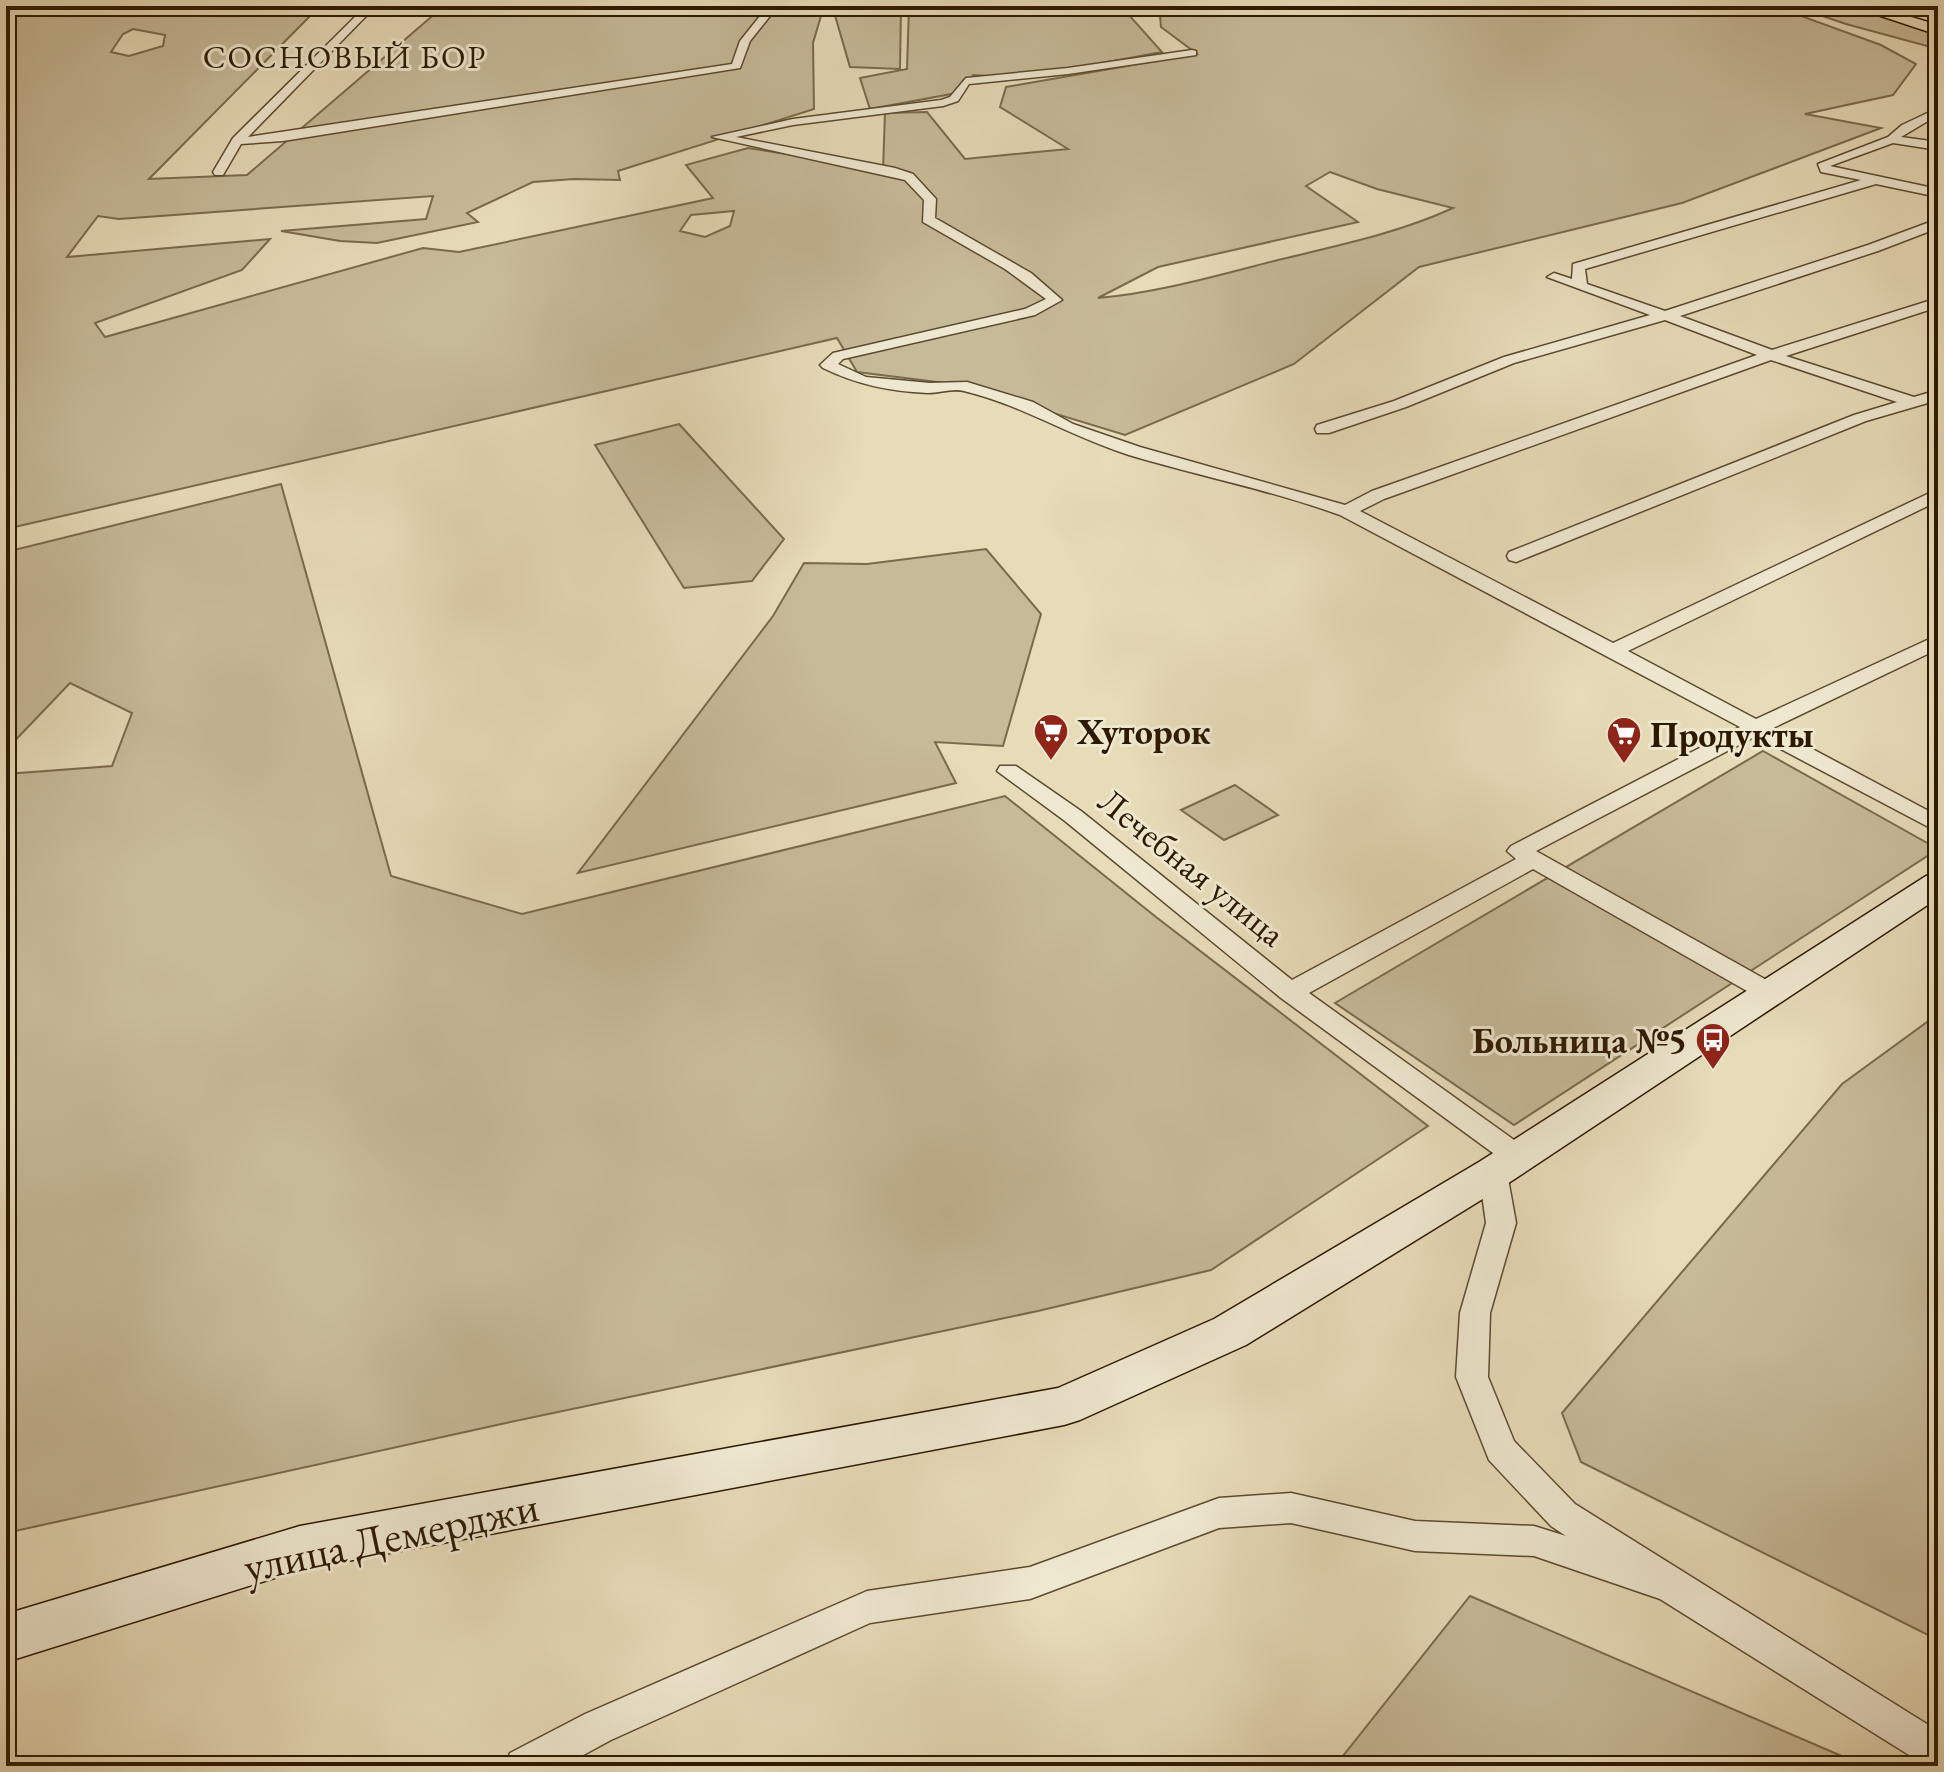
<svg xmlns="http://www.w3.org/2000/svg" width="1944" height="1772" viewBox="0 0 1944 1772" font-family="'EB Garamond',serif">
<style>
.green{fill:#c7ba99;stroke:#7a6a4c;stroke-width:2;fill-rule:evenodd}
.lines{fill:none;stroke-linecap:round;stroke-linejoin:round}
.street-casing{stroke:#5c4a2e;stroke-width:3}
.secondary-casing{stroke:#2d1900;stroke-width:3}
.primary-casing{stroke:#2d1900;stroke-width:3}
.street{fill:#efe8d1;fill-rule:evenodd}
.secondary{fill:#efe8d1;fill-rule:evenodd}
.primary{fill:#e7dbb8;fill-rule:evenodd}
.labels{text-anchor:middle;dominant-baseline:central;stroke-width:6;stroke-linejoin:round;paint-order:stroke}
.far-neighbourhood-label{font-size:32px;letter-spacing:2px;fill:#2d1900;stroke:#efe8d1}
.poi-label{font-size:36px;font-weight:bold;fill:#2d1900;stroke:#efe8d1;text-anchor:start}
.street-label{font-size:36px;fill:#2d1900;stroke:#efe8d1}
.near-street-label{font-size:44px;fill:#2d1900;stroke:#efe8d1}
</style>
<rect width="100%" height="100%" fill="#e7dbb8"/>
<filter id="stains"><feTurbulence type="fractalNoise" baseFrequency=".0025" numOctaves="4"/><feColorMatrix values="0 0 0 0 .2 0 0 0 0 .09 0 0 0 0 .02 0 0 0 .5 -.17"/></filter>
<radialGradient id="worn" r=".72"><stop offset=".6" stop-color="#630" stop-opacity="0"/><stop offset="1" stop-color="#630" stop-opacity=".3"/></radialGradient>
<g class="green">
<path d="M6,6h366l-11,4 -49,4 -163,165 98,-4 197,-169h380l-11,37 1,66 -196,62 2,9 -46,-1 -41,3 -66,31 11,9 -101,21 -37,-2 -59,-10 145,-12 7,-23 -314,23 -21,-3 -31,41 203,-18 -28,31 -147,53 10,14 318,-89 36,4 254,-54 -27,-33 62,-17 135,21 2,-56 42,-1 38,47 103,-10 -68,-42 6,-20 191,-33 -36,-27 -2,-21h615l107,39 35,19 -23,31 -88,19 76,14 -199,75 -263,64 -125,97 -169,71 -164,-50 -104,-13 -20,-34 -831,191zM133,29l32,6 -2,11 -34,10 -18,-4 12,-18zM1330,172l47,17 76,19c-54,25 -117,38 -175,52 -59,15 -120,33 -180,38l60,-31 200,-45 -52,-36zM734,211l-4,15 -25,11 -25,-6 11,-16z"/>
<polygon points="847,6 901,6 900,69 850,67 834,12"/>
<polygon points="909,6 1129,6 1128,14 1162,52 1020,78 973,75 962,92 870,109 860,78 907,69"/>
<polygon points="1793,6 1845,6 1938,33 1938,49 1846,24"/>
<polygon points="679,424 784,539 752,581 684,588 595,445"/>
<polygon points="281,484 391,876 522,914 1005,796 1156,917 1428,1126 1211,1270 1038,1311 506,1423 6,1533 6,774 112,766 132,713 70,683 6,750 6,552"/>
<polygon points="986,549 1041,614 1003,746 935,742 956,783 578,873 773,616 804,563 867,564"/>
<polygon points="1763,751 1938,849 1514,1125 1335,1003"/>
<polygon points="1235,785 1278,815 1224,840 1181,810"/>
<polygon points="1938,1014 1938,1640 1581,1462 1562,1413 1842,1084"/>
<polygon points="1470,1596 1865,1766 1335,1766"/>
</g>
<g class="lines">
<g class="street-casing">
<g id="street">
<polygon points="381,6 371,11 248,137 732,64 740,41 768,6 778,6 750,41 740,68 283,141 241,144 223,175 215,175 213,172 233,138 365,7"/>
<path d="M1192,50l4,1v4l-128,19 -99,10 -11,17 -15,5 -150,19 -57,12 159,31 18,6 23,25 -1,19 96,55 31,27 -27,15 -192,44 -5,5 28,13 64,6 37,-1 66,20 40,22 67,23 205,58 27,-14 385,-136 -92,-35 -151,43 -108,44 -77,26h-12l-2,-4 2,-4 77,-24 110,-44 146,-42 -103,-38 7,-4 18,6 1,-15 288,-84 -40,-8 -3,-8 70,-27 14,-12 36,-17v7l-37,22 37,5v8l-45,-7 -63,23 108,23v8l-62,-13 -291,85 2,15 78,27 203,-66 70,-26v9l-60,23 -198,65 92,34 166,-52v9l-152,49 128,41 24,-7v10l-72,21 -350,141 -7,-2 -2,-4 2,-4 345,-137 43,-13 -126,-42 -387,139 -24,12 253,132 325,-154v12l-310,150 128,68 182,-84v14l-165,79 165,88v16l-182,-96 -220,115 243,136 4,6 -4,6 -9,3 -9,-3 -228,-130 -224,124 219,157 4,7 -4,7 -10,3 -10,-3 -227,-166 -216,-177 -68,-50 3,-5h16l65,45 211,169 224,-121 -9,-8 4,-5 229,-119 -400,-212c-69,-25 -141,-39 -211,-60 -57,-18 -107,-50 -165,-64 -11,-3 -24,2 -36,2 -39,-2 -70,-8 -105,-25l-3,-3 13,-12 192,-44 21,-10 -41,-30 -82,-47 1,-22 -19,-20 -193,-43 81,-18 148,-19 9,-3 16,-19 102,-10z"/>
<polygon points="1493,1162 1503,1166 1507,1173 1516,1223 1490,1313 1488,1377 1514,1441 1575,1504 1938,1731 1938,1766 1925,1765 1660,1599 1534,1556 1415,1551 1291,1523 1219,1528 1030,1599 870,1623 611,1740 563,1766 505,1766 510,1753 585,1714 867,1591 1030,1567 1219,1498 1291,1493 1415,1521 1534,1526 1566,1536 1551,1526 1489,1460 1456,1377 1460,1313 1486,1223 1479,1173 1483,1166"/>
</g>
</g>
<g class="secondary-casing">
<polygon id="secondary" points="1938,873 1938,898 1507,1184 1246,1345 1080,1420 1064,1425 300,1570 6,1662 6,1614 300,1526 1058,1388 1214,1319 1479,1162 1926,876"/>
</g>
<g class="primary-casing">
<polygon id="primary" points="1851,6 1875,6 1938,25 1938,35"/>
</g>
<use href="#street" class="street"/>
<use href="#secondary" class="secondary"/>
<use href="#primary" class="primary"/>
</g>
<defs>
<g id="supermarket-pin" transform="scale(1.8)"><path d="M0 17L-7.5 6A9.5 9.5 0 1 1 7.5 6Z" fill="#8f2418" stroke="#efe8d1"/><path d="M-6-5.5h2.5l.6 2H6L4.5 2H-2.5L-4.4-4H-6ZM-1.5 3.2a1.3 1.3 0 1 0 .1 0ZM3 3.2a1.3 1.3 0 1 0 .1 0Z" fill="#fff"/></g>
<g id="bus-pin" transform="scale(1.8)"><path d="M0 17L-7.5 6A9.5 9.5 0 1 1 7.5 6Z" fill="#8f2418" stroke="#efe8d1"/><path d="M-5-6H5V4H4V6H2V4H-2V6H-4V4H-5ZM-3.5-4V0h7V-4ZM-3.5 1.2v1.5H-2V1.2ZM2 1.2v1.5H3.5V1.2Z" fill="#fff"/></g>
</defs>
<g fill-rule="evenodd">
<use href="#supermarket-pin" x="1051" y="731"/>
<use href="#supermarket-pin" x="1624" y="734"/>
<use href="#bus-pin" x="1713" y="1040"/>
</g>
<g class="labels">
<g class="far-neighbourhood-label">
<text x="345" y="57">СОСНОВЫЙ БОР</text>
</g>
<g class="poi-label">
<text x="1077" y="731">Хуторок</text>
<text x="1650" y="734">Продукты</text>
<text x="1687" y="1040" text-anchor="end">Больница №5</text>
</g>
<g class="street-label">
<text transform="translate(1192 867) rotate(39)">Лечебная улица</text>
</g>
<g class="near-street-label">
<text transform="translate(391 1536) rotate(-12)">улица Демерджи</text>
</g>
</g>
<rect width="1944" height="1772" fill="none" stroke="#e7dbb8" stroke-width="32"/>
<rect x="8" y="8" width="1928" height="1756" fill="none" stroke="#2d1900" stroke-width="4"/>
<rect x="16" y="16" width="1912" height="1740" fill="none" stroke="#2d1900" stroke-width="2"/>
<rect width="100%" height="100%" filter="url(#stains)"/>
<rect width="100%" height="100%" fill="url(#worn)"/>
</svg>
